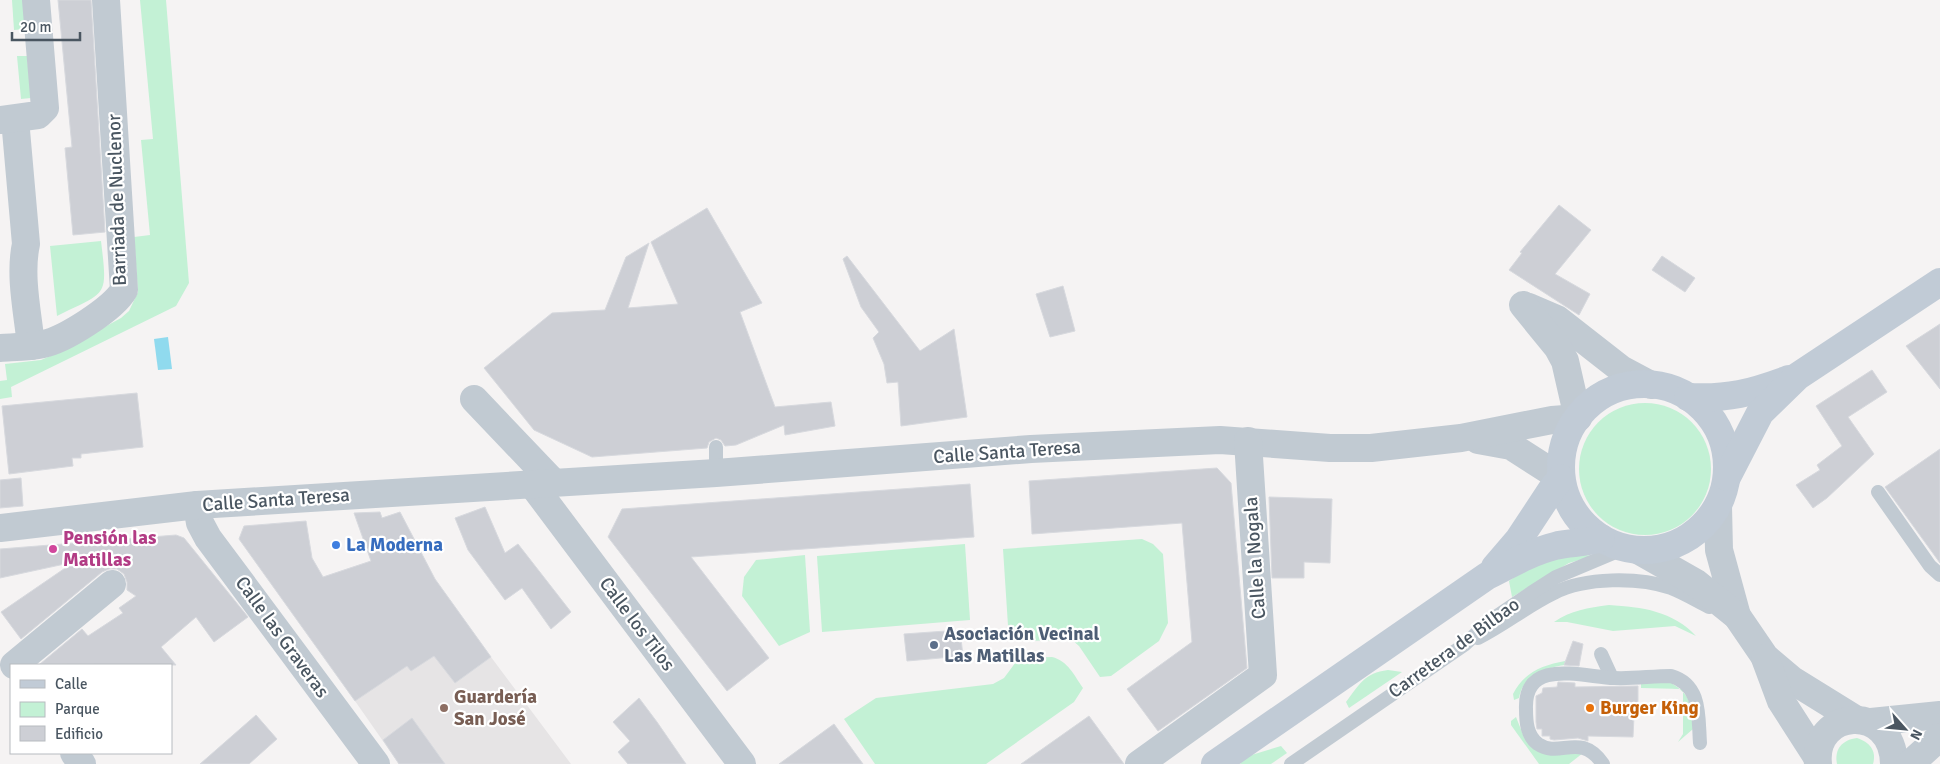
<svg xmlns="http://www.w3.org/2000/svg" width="1940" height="764" viewBox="0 0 1940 764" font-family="Signika,sans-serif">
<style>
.education{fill:#e6e4e5}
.green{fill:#c3f1d5}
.water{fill:#90daee}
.building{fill:#cdcfd5;stroke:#d7d9de}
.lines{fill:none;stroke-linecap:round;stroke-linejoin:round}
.lane{stroke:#c1cad2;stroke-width:14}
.street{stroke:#c1cad2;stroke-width:28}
.secondary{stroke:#c1cbd6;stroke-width:28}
.shop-dot{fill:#3f7fe0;stroke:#fff;stroke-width:2}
.hotel-dot{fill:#d1479c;stroke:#fff;stroke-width:2}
.service-dot{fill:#5c6f8a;stroke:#fff;stroke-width:2}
.education-dot{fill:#8d6e63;stroke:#fff;stroke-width:2}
.food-dot{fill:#e8710a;stroke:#fff;stroke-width:2}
.labels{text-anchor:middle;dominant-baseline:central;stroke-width:4.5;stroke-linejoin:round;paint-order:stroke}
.street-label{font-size:19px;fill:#4a5661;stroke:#fff}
.hotel-label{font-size:19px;font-weight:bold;fill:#b23c85;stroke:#fff;text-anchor:start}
.shop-label{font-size:19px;font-weight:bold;fill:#366cbe;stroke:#fff;text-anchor:start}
.service-label{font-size:19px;font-weight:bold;fill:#4e5e75;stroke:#fff;text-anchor:start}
.education-label{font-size:19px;font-weight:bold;fill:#785e54;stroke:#fff;text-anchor:start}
.food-label{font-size:19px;font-weight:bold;fill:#c56008;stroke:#fff;text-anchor:start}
</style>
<rect width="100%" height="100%" fill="#f5f3f3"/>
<polygon class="education" points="429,649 455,683 491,657 571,764 399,764 355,701"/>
<g class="green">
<polygon points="12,0 23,0 26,29 14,30"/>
<polygon points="140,0 166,0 189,283 176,306 11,387 12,397 0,399 0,381 7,380 5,364 41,360 57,353 121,318 129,311 138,292 134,237 150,235 141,140 153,139"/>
<polygon points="17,56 27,56 31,98 21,99"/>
<path d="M101,241c7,58 6,50 -44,75l-7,-70z"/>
<circle cx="1645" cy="469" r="66"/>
<polygon points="1142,539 1153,544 1163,554 1168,623 1159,641 1111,676 1100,677 1079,646 1072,640 1009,641 1003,549"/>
<polygon points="965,544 970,620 822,632 817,556"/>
<path d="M1579,554l14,2 -24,7 -57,34 -3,-16c27,-19 38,-21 70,-27z"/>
<polygon points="805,555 810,632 779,646 742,596 744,577 756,560"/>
<path d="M1609,605c33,2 64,6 87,31l-21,-10 -62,5 -46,-9h-13c17,-12 34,-14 55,-17z"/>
<path d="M1052,657c16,4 22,18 31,31l-9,14 -88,62h-111l-31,-45 32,-21 117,-14 11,-6 15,-20z"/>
<path d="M1565,661l6,3c-22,3 -48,9 -52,34l-5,2 -1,-6c11,-22 30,-29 52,-33z"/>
<path d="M1388,670l14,2 -53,36 -3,-6c14,-18 18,-29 42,-32z"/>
<path d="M1666,680c25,14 25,21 27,49l-15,13 5,-8v-45l-42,-1v-5z"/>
<polygon points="1516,717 1524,737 1530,745 1583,753 1569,764 1539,764 1511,725 1511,721"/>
<path d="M1857,738c12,4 20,12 16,26h-36c-3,-15 5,-24 20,-26z"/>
<polygon points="1281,746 1287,753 1271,764 1240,764 1245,757"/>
</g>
<polygon class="water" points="168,337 172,369 158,370 154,339"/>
<g class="building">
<polygon points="58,0 91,0 105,232 73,235 65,148 72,147"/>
<polygon points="1559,205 1591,230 1555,274 1590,294 1579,315 1509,270 1522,253 1520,252"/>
<polygon points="707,208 762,303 740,312 775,407 831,402 835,426 785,435 784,425 736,445 725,446 721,440 716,438 709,442 707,448 592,457 534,430 484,368 552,313 605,310 626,257 649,243 628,308 678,304 651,242"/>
<polygon points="847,256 920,351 954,329 967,417 901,426 898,382 887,383 884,364 873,338 879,332 861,307 843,259"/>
<polygon points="1662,256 1695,278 1685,292 1652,270"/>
<polygon points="1063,286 1075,331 1050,337 1036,294"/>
<polygon points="1940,324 1940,389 1906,346"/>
<polygon points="1872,370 1887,392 1848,417 1874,454 1827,498 1813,508 1796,485 1820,470 1817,465 1842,446 1816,406"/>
<polygon points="137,393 143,447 81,454 81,458 72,458 73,466 9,474 2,406"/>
<polygon points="1940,449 1940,563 1885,487"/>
<polygon points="1217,468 1231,483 1247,668 1158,731 1127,689 1192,642 1182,523 1032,534 1029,481"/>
<polygon points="21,478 23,506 0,508 0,480"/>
<polygon points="970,484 974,537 691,557 769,658 727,691 608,537 622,509"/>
<polygon points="1269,497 1332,499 1330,563 1304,562 1304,578 1272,578"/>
<polygon points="485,507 505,553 518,544 571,612 551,629 522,588 505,600 468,550 455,518"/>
<polygon points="380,512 382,518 400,512 435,579 491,657 455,683 434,656 411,671 407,666 355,701 239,539 244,526 306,521 312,558 323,577 371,561 354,513"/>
<polygon points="176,535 184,538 248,617 214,642 196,617 161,647 176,665 40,664 82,629 88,636 123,613 119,608 136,596 127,590 127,582 124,574 117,569 109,569 102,572 21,639 1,612 74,562 0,578 0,549"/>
<polygon points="960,630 963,656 907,661 904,634"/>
<polygon points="1573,641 1583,644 1579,666 1564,665"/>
<polygon points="1558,682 1575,683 1575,687 1638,686 1638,716 1634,716 1633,737 1588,736 1588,741 1578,738 1554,740 1550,739 1550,736 1542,736 1542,729 1537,729 1536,722 1536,696 1542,693 1543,688 1557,687"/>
<polygon points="639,698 657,722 686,764 628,764 618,752 630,741 613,722"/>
<polygon points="256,715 277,739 249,764 200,764"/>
<polygon points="1089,716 1124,764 1021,764"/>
<polygon points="412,718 445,764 399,764 383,740"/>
<polygon points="834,724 863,764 779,764"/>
</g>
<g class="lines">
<g class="lane">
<polyline points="716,447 716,473"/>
<polyline points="1878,492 1930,566 1940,575"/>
<path d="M1478,638c26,-13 49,-32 76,-45 31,-16 85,-16 117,-5 13,5 26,13 38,19"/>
<polyline points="1601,654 1612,678"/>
<polyline points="1291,764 1464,645 1491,620 1531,593 1556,577 1625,548"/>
<path d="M1603,764c-23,-33 -43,-5 -65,-20 -11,-8 -12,-22 -12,-35 -2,-52 57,-32 88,-31 19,1 38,-2 57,-2 31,9 27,41 29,67"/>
</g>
<g class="street">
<path d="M15,119l11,125c-7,32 2,70 5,102"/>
<polyline points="0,120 38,115 45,108 36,0"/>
<polyline points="1529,307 1557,319 1621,369 1651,385"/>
<path d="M0,348c14,-1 29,-1 43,-4 21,-4 70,-35 81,-54l-18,-290"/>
<polyline points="474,399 553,482"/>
<polyline points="1478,440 1511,446 1561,478"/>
<polyline points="532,484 742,764"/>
<polyline points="197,505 200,523 208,538 376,764"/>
<polyline points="1718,506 1719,550 1737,616"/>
<polyline points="0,528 197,505 716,473 1031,449 1220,440 1330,448 1371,448 1461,438 1552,420 1578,418 1565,361 1558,348 1523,305"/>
<polyline points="1638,550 1696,583 1737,616 1765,657 1792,680 1855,719"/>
<polyline points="1765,658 1781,701 1817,757"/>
<polyline points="14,665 112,584"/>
<polyline points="1871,722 1940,715"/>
<polyline points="74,753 82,764"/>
<polyline points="1139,764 1263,675 1248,441"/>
<path d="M1818,764c-6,-55 75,-62 76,0"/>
<polyline points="1910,764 1940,737"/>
</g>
<g class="secondary">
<circle cx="1644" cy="467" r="83"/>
<path d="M1688,397c41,2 63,-4 101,-18"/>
<polyline points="1727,477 1760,413 1798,376 1940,282"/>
<polyline points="1495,567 1519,539 1552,489 1561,478"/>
<path d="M1215,764l272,-188c22,-11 44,-24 68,-30 15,-4 30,-2 46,-8"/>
</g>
</g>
<circle class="shop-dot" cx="336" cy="545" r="5"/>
<circle class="hotel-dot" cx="53" cy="549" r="5"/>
<circle class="service-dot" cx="934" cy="645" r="5"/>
<circle class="education-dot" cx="444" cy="708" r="5"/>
<circle class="food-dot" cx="1590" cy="708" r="5"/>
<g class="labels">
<g class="street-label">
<text transform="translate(117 200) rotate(-92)">Barriada de Nuclenor</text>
<text transform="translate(1007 452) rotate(-4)">Calle Santa Teresa</text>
<text transform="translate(276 500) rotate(-4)">Calle Santa Teresa</text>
<text transform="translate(1255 558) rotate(-94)">Calle la Nogala</text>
<text transform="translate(637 624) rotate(53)">Calle los Tilos</text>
<text transform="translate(282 637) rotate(54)">Calle las Graveras</text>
<text transform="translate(1454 648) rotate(-36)">Carretera de Bilbao</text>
</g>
<g class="hotel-label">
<text x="63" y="538">Pensión las<tspan x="63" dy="22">Matillas</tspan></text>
</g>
<g class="shop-label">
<text x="346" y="545">La Moderna</text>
</g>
<g class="service-label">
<text x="944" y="634">Asociación Vecinal<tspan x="944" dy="22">Las Matillas</tspan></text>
</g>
<g class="education-label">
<text x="454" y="697">Guardería<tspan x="454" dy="22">San José</tspan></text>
</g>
<g class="food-label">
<text x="1600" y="708">Burger King</text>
</g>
</g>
<rect x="10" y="664" width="162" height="90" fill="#ffffff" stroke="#b7bbc0"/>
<rect x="20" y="680" width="25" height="8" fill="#c1cbd6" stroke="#b7bbc0"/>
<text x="55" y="689" font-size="15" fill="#4a5661">Calle</text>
<rect x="20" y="702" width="25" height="15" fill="#c3f1d5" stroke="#b7bbc0"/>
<text x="55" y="714" font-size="15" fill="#4a5661">Parque</text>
<rect x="20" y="726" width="25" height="15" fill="#cdcfd5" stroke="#b7bbc0"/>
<text x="55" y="739" font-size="15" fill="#4a5661">Edificio</text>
<g transform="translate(1905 729) rotate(117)" stroke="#ffffff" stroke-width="4" paint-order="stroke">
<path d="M0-4L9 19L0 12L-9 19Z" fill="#4a5661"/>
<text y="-8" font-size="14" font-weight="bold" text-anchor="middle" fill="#4a5661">N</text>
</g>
<path d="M12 32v8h68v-8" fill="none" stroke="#4a5661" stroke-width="2.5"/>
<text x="20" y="32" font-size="15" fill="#4a5661" stroke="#ffffff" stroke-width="4" paint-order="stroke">20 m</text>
</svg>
